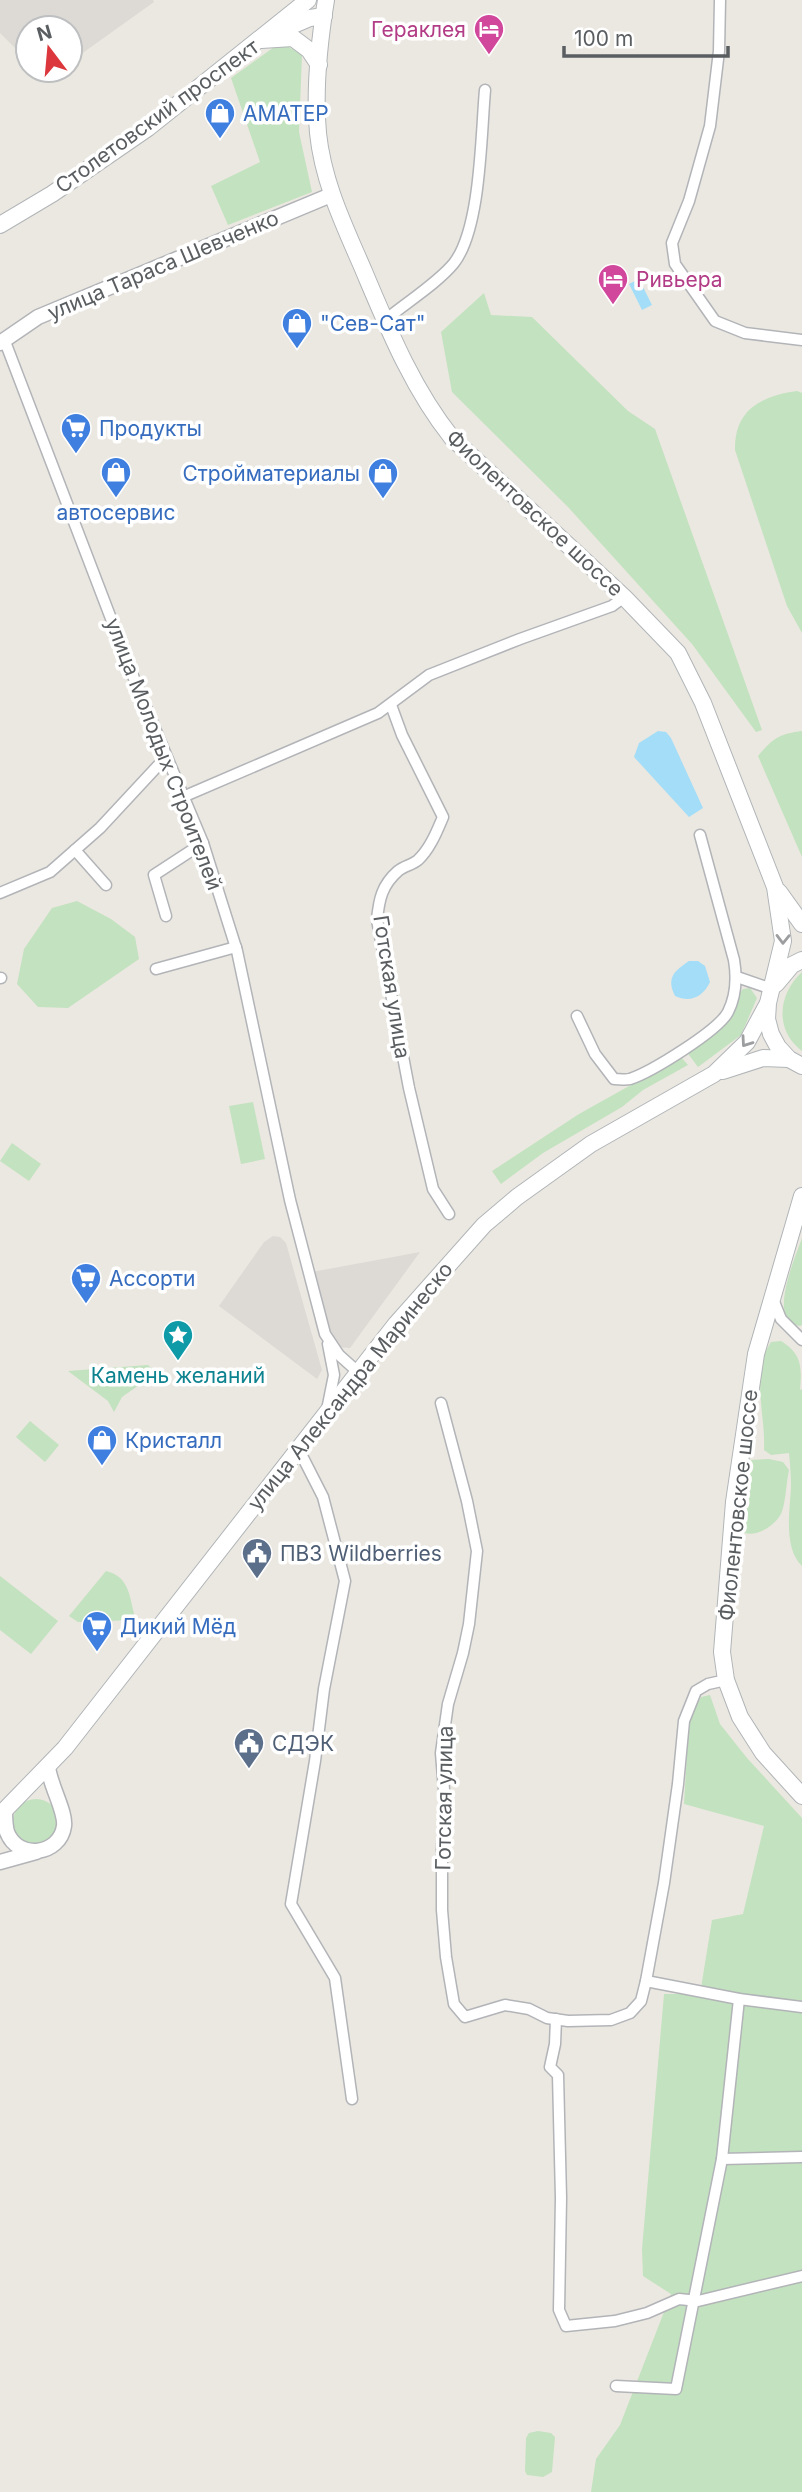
<svg xmlns="http://www.w3.org/2000/svg" width="802" height="2492" viewBox="0 0 802 2492" font-family="Inter,sans-serif">
<style>
.industrial{fill:#dddad6}
.green{fill:#c3e2bf}
.water{fill:#a4ddf8}
.lines{fill:none;stroke-linecap:round;stroke-linejoin:round}
.minor-casing{stroke:#b2b4b8;stroke-width:13}
.tertiary-casing{stroke:#b2b4b8;stroke-width:17}
.secondary-casing{stroke:#b1b5b8;stroke-width:18}
.minor{stroke:#fff;stroke-width:10}
.tertiary{stroke:#fff;stroke-width:14}
.secondary{stroke:#fff;stroke-width:16}
.oneway{stroke:#9c9ea0}
.labels{text-anchor:middle;dominant-baseline:central;stroke-width:7;stroke-linejoin:round;paint-order:stroke}
.hotel-label{font-size:21px;fill:#b23c85;stroke:#fff;text-anchor:end}
.shop-label{font-size:21px;fill:#366cbe;stroke:#fff;text-anchor:start}
.street-label{font-size:21px;fill:#5a5e61;stroke:#fff}
.culture-label{font-size:21px;fill:#0d838f;stroke:#fff}
.service-label{font-size:21px;fill:#4e5e75;stroke:#fff;text-anchor:start}
</style>
<rect width="100%" height="100%" fill="#ebe8e1"/>
<g class="industrial">
<polygon points="0,0 153,0 154,2 70,62 70,28 28,28 28,61 0,33"/>
<polygon points="273,1236 280,1237 286,1243 322,1370 317,1379 219,1306 264,1242"/>
<polygon points="420,1252 350,1348 335,1347 312,1272"/>
</g>
<g class="green">
<polygon points="281,42 302,55 299,132 312,192 228,225 211,186 260,162 231,78"/>
<polygon points="484,293 491,315 532,317 628,411 655,429 762,730 756,732 692,644 568,507 452,392 441,332"/>
<path d="M797,391l5,2v240l-15,-27 -52,-156c-1,-40 26,-54 62,-59z"/>
<path d="M802,731v126l-44,-101c15,-18 21,-22 44,-25z"/>
<polygon points="77,901 111,919 135,937 139,959 68,1008 38,1007 17,984 24,949 52,908"/>
<path d="M802,972v79c-28,-21 -24,-57 0,-79z"/>
<polygon points="750,988 757,998 741,1035 698,1067 686,1051 743,989"/>
<polygon points="681,1057 688,1065 643,1090 622,1107 543,1153 501,1184 492,1171 579,1114"/>
<polygon points="253,1102 265,1159 241,1164 229,1106"/>
<polygon points="12,1143 41,1164 29,1181 0,1161"/>
<path d="M802,1238v87l-2,1c-3,-1 -7,-1 -10,-4 -17,-14 6,-67 12,-84z"/>
<path d="M781,1341c21,13 21,26 19,49l2,-1v177c-19,-18 -12,-56 -11,-80 0,-11 -1,-22 -2,-33l-18,2 -7,-5c2,-35 -14,-77 7,-108z"/>
<polygon points="148,1365 152,1369 152,1376 122,1397 114,1412 108,1401 68,1371"/>
<polygon points="30,1421 59,1445 45,1462 16,1437"/>
<path d="M769,1459l14,3 6,8c-3,13 -3,32 -8,44 -8,14 -29,26 -42,16l10,-70z"/>
<path d="M106,1571c24,6 23,25 29,46l-2,3 -55,2 -9,-6z"/>
<polygon points="0,1576 58,1621 31,1654 0,1630"/>
<polygon points="710,1695 720,1724 747,1758 802,1818 802,2492 591,2492 596,2459 620,2425 671,2294 643,2276 642,2249 664,1994 700,1994 712,1920 743,1914 764,1826 684,1804 689,1719 701,1697"/>
<circle cx="36" cy="1822" r="23"/>
<polygon points="538,2431 551,2433 555,2437 552,2472 543,2477 527,2475 525,2471 526,2438 529,2433"/>
</g>
<g class="water">
<polygon points="639,279 652,305 642,310 629,284"/>
<polygon points="658,731 666,732 671,738 703,808 689,817 634,757 639,743"/>
<path d="M689,961h9l7,5 5,16c-7,15 -20,21 -35,14 -9,-18 -1,-25 14,-35z"/>
</g>
<g class="lines">
<g class="minor-casing">
<g id="minor">
<polyline points="720,0 719,51 710,126 689,201 672,243 675,264 715,321 745,333 802,340"/>
<path d="M384,321c20,-17 54,-38 70,-58 27,-35 27,-129 31,-173"/>
<polyline points="4,339 133,676 203,843 237,951 290,1200 325,1334 339,1355 358,1372"/>
<path d="M391,705l11,30 41,82c-6,14 -13,32 -25,43 -6,5 -14,6 -20,11 -16,14 -19,28 -21,49l32,168 24,101 16,25"/>
<polyline points="185,796 378,713 429,675 520,639 612,606 624,597"/>
<polyline points="75,850 106,885"/>
<polyline points="0,893 50,872 100,828 166,757"/>
<polyline points="166,916 154,875 203,843"/>
<polyline points="156,969 236,947"/>
<polyline points="737,977 772,989"/>
<polyline points="0,978 1,978"/>
<path d="M577,1016l18,38 19,25c5,0 11,1 16,0 21,-7 88,-48 98,-67 8,-16 9,-34 6,-52l-34,-125"/>
<polyline points="772,1297 781,1319 802,1340"/>
<polyline points="441,1403 467,1501 477,1551 469,1624 463,1653 448,1704 441,1753 445,1802 442,1847 442,1910 446,1957 454,2004 465,2017 505,2005 529,2009 547,2018 568,2021 611,2020 630,2013 641,2001 646,1981 664,1883 678,1784 684,1721 696,1691 708,1684 726,1680"/>
<polyline points="327,1410 334,1375 328,1344"/>
<polyline points="298,1448 323,1497 345,1581 324,1689 315,1761 291,1904 335,1978 352,2099"/>
<polyline points="646,1981 739,1999 802,2007"/>
<polyline points="556,2019 555,2044 550,2067 558,2075 561,2198 559,2310 566,2326 615,2321 647,2313 679,2299 698,2301 802,2276"/>
<polyline points="722,2159 802,2157"/>
<polyline points="616,2386 676,2389 722,2159 739,1999"/>
</g>
</g>
<g class="tertiary-casing">
<g id="tertiary">
<polyline points="0,343 38,317 331,195"/>
<path d="M5,1810c0,7 0,15 2,22 11,29 53,23 57,-6 2,-14 -14,-41 -16,-59"/>
<polyline points="0,1862 36,1852"/>
</g>
</g>
<g class="secondary-casing">
<g id="secondary">
<path d="M326,0c-7,43 -12,89 -8,133 5,49 26,92 45,136 25,59 49,119 89,169l172,159 54,56 25,50 72,184 8,54 -15,62 -1,16 4,15 7,13 11,12 13,7"/>
<polyline points="282,30 310,18 324,16"/>
<polyline points="261,40 293,38 309,50 319,65"/>
<polyline points="0,225 52,194 148,128 308,0"/>
<polyline points="779,892 802,924"/>
<polyline points="776,984 792,965 802,960"/>
<polyline points="723,1071 763,1058 789,1059"/>
<polyline points="802,1196 756,1354 734,1502 722,1652 726,1680 740,1717 763,1753 802,1796"/>
<polyline points="0,1815 65,1748 396,1324 484,1225 517,1197 591,1144 714,1074 747,1042 767,1005"/>
</g>
</g>
<use href="#minor" class="minor"/>
<use href="#tertiary" class="tertiary"/>
<use href="#secondary" class="secondary"/>
</g>
<defs><path id="oneway-chevron" d="M-2-3.5L2.5 0L-2 3.5" fill="none" stroke-width="1.6" stroke-linecap="round" stroke-linejoin="round" transform="scale(1.75)"/></defs>
<g class="oneway">
<use href="#oneway-chevron" transform="translate(783 939) rotate(91)"/>
<use href="#oneway-chevron" transform="translate(746 1042) rotate(125)"/>
</g>
<defs>
<g id="hotel-pin" transform="scale(1.575)"><path d="M0 17L-7.5 6A9.5 9.5 0 1 1 7.5 6Z" fill="#d1479c" stroke="#fff"/><path d="M-6-4.5h1.5V1H6V5H4.5V3h-9V5H-6ZM-4 0a1.8 1.8 0 1 1 3.6 0ZM.5 0V-2.5h3Q6-2.5 6 0Z" fill="#fff"/></g>
<g id="shop-pin" transform="scale(1.575)"><path d="M0 17L-7.5 6A9.5 9.5 0 1 1 7.5 6Z" fill="#3f7fe0" stroke="#fff"/><path d="M-5-2.5h2.3a2.7 3.5 0 0 1 5.4 0H5L5.5 6h-11ZM-1.5-2.5h3a1.5 2.3 0 0 0-3 0Z" fill="#fff"/></g>
<g id="supermarket-pin" transform="scale(1.575)"><path d="M0 17L-7.5 6A9.5 9.5 0 1 1 7.5 6Z" fill="#3f7fe0" stroke="#fff"/><path d="M-6-5.5h2.5l.6 2H6L4.5 2H-2.5L-4.4-4H-6ZM-1.5 3.2a1.3 1.3 0 1 0 .1 0ZM3 3.2a1.3 1.3 0 1 0 .1 0Z" fill="#fff"/></g>
<g id="sight-pin" transform="scale(1.575)"><path d="M0 17L-7.5 6A9.5 9.5 0 1 1 7.5 6Z" fill="#0f9aa8" stroke="#fff"/><path d="M0-6L1.8-2.2L6-1.7L2.9 1.2L3.7 5.4L0 3.3L-3.7 5.4L-2.9 1.2L-6-1.7L-1.8-2.2Z" fill="#fff"/></g>
<g id="civic-pin" transform="scale(1.575)"><path d="M0 17L-7.5 6A9.5 9.5 0 1 1 7.5 6Z" fill="#5c6f8a" stroke="#fff"/><path d="M-.6-6.5H3V-4.5H.6V-3L4-1V1h2V6H-6V1h2V-1L-.6-3ZM-1.2 2.5V6h2.4V2.5Z" fill="#fff"/></g>
</defs>
<g fill-rule="evenodd">
<use href="#hotel-pin" x="489" y="29"/>
<use href="#shop-pin" x="220" y="113"/>
<use href="#hotel-pin" x="613" y="279"/>
<use href="#shop-pin" x="297" y="323"/>
<use href="#supermarket-pin" x="76" y="428"/>
<use href="#shop-pin" x="116" y="472"/>
<use href="#shop-pin" x="383" y="473"/>
<use href="#supermarket-pin" x="86" y="1278"/>
<use href="#sight-pin" x="178" y="1335"/>
<use href="#shop-pin" x="102" y="1440"/>
<use href="#civic-pin" x="257" y="1553"/>
<use href="#supermarket-pin" x="97" y="1626"/>
<use href="#civic-pin" x="249" y="1743"/>
</g>
<g class="labels">
<g class="hotel-label">
<text x="466" y="29">Гераклея</text>
<text x="636" y="279" text-anchor="start">Ривьера</text>
</g>
<g class="shop-label">
<text x="243" y="113">АМАТЕР</text>
<text x="320" y="323">"Сев-Сат"</text>
<text x="99" y="428">Продукты</text>
<text x="360" y="473" text-anchor="end">Стройматериалы</text>
<text x="116" y="512" text-anchor="middle">автосервис</text>
<text x="109" y="1278">Ассорти</text>
<text x="125" y="1440">Кристалл</text>
<text x="120" y="1626">Дикий Мёд</text>
</g>
<g class="street-label">
<text transform="translate(157 116) rotate(-36)">Столетовский проспект</text>
<text transform="translate(163 265) rotate(-23)">улица Тараса Шевченко</text>
<text transform="translate(535 513) rotate(43)">Фиолентовское шоссе</text>
<text transform="translate(164 754) rotate(69)">улица Молодых Строителей</text>
<text transform="translate(392 987) rotate(81)">Готская улица</text>
<text transform="translate(350 1386) rotate(-51)">улица Александра Маринеско</text>
<text transform="translate(738 1505) rotate(-84)">Фиолентовское шоссе</text>
<text transform="translate(444 1798) rotate(-89)">Готская улица</text>
</g>
<g class="culture-label">
<text x="178" y="1375">Камень желаний</text>
</g>
<g class="service-label">
<text x="280" y="1553">ПВЗ Wildberries</text>
<text x="272" y="1743">СДЭК</text>
</g>
</g>
<g transform="translate(49 49) rotate(344)"><circle r="33" fill="#ffffff" stroke="#bdbfc0" stroke-width="2"/>
<path d="M0-5L12 26L0 18L-12 26Z" fill="#db373c"/>
<text y="-10" font-size="19" font-weight="bold" text-anchor="middle" fill="#5a5e61">N</text>
</g>
<path d="M564 46v10h164v-10" fill="none" stroke="#5a5e61" stroke-width="3.5"/>
<text x="574" y="46" font-size="21" fill="#5a5e61" stroke="#ffffff" stroke-width="5" paint-order="stroke">100 m</text>
</svg>
